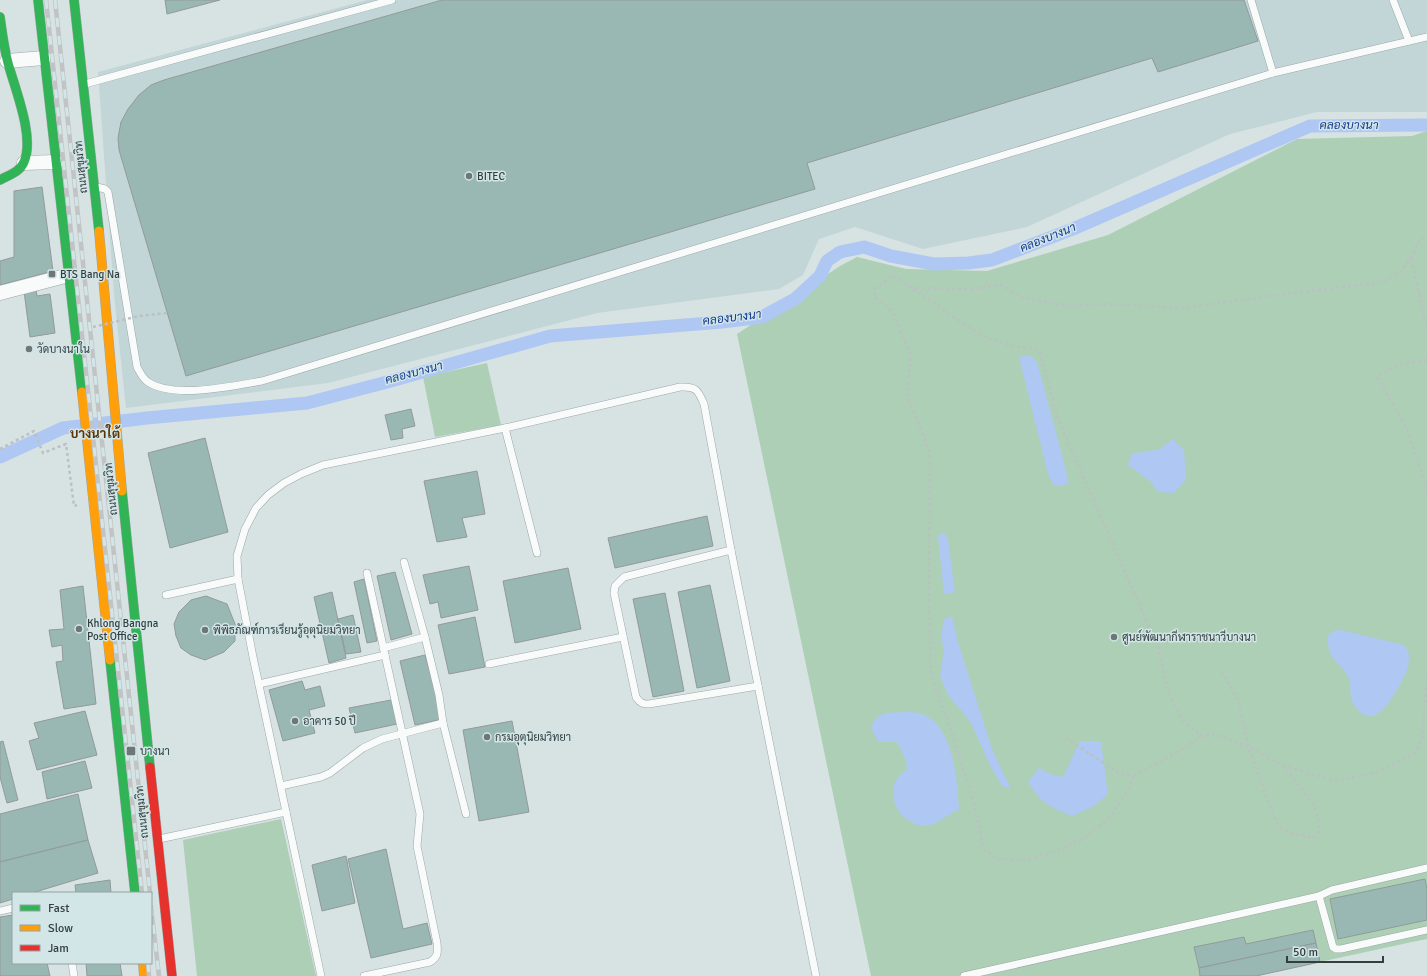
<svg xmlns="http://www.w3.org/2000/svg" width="1427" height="976" viewBox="0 0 1427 976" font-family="Signika,Sarabun,sans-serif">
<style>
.built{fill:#c2d6d8}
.green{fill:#adcfb6}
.water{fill:#afc7f3}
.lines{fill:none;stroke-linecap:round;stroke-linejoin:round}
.canal{stroke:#afc7f3;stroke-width:13}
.building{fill:#9ab8b3;stroke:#929a9a}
.lane-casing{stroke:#9da6a7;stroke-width:8}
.street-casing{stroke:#9da6a7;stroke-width:15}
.fast-casing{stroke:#9da6a7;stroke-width:10}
.slow-casing{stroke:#9da6a7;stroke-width:10}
.jam-casing{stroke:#9da6a7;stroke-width:10}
.path{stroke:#bac1c1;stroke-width:2.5;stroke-dasharray:3 3;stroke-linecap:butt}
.lane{stroke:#f9fbfb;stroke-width:7}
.street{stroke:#f9fbfb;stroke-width:14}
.fast{stroke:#30b455;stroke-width:9}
.slow{stroke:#ff9f0a;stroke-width:9}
.jam{stroke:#e5322d;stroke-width:9}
.rail-casing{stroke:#c1c3c4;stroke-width:4.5}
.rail{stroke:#d2e6e8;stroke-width:3;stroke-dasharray:9;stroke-linecap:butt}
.path-bridge{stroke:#bac1c1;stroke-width:2.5;stroke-dasharray:3 3;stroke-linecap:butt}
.poi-dot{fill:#6e7778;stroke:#d2e6e8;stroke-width:1.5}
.labels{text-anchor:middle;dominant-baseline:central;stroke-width:3;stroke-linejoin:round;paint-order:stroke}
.street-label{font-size:11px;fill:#353d3e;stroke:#d2e6e8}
.poi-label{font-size:11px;fill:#353d3e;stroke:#d2e6e8;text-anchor:start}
.water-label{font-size:12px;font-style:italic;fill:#16398e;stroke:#d2e6e8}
.quarter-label{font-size:13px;font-weight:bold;fill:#5c3306;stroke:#d2e6e8}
</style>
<rect width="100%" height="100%" fill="#d7e2e3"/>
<polygon class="built" points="367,0 1427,0 1427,112 1317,112 1230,134 1027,227 923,249 855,227 819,239 803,275 779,289 597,313 328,383 126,408 114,295 98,72"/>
<g class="green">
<polygon points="1427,131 1427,939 1412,942 1255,976 871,976 737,334 840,266 857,257 906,269 987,271 1108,235 1297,139 1412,136"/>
<polygon points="487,363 501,425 435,437 423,377"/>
<polygon points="281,819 316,976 197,976 183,840"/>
</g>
<g class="water">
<polygon points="1029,355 1037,362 1063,458 1069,484 1054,486 1048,474 1019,357"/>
<polygon points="1173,439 1184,450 1186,479 1174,493 1158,492 1150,481 1128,465 1131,454 1160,449"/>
<polygon points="944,532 948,540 955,592 944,594 938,536"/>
<polygon points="952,616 958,642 992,749 1011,789 1002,786 990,765 972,725 964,714 948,695 940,676 944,650 941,636 944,619"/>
<path d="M1341,630l63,15c2,3 5,6 5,10 1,15 -8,28 -15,40 -10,15 -24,33 -39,11 -8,-12 -2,-19 -7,-29 -4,-10 -14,-15 -18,-24 -2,-5 -2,-11 -3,-16l6,-6z"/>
<path d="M884,713c11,0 23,-2 34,0 36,8 39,67 41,96 -8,4 -25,17 -33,17 -25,0 -44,-31 -26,-51 1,-2 5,-4 7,-6l-2,-11 -8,-16h-18c-10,-14 -10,-20 5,-29z"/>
<path d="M1080,741h21l7,53 -14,12 -22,10c-23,-9 -31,-13 -44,-34l11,-14 11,6 13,3z"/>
</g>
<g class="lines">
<polyline class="canal" points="0,457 63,428 147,418 307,403 391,381 550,336 722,322 762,317 795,299 820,276 827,261 840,252 864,247 891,256 934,264 968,263 992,260 1073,229 1310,126 1427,125"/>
</g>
<g class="building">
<polygon points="165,0 220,0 167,14"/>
<polygon points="442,0 1244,0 1258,41 1158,72 1152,58 807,163 815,189 186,376 119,150 118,138 121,122 128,109 139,95 151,85 164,80"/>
<polygon points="42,187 53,271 0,285 0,261 14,257 14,191"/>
<polygon points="36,289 37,296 50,294 55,333 30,337 24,291"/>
<polygon points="411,409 415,426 402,429 403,438 391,440 385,415"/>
<polygon points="205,438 228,532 170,548 148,453"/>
<polygon points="477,471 485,514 462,518 467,537 437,542 424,481"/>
<polygon points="707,516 713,546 615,568 608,538"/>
<polygon points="469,566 478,610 441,618 438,602 430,604 423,575"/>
<polygon points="568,568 581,629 515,643 503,581"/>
<polygon points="395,572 412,634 391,640 377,576"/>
<polygon points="364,579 377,641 367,643 354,582"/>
<polygon points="710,585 730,681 697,688 678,592"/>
<polygon points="83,586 96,704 64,709 56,662 63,661 62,645 52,647 49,630 64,629 60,590"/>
<polygon points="332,592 346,658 329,663 314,597"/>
<polygon points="665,593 684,691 653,697 633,599"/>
<polygon points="206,596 227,604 235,624 235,641 224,652 205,660 191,655 181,648 176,636 174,624 179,612 191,600"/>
<polygon points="353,615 361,652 346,654 338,619"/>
<polygon points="475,617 485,667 449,674 438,625"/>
<polygon points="425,655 443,719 415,725 400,661"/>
<polygon points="302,681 305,690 320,686 325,706 309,710 315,733 283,741 269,690"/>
<polygon points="391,700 397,724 355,733 349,708"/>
<polygon points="85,711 97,755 37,770 29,741 39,738 34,723"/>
<polygon points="512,721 529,812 479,821 463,730"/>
<polygon points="3,741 18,800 7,803 0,777 0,742"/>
<polygon points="85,761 92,788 47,799 42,772"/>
<polygon points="78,794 88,840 0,862 0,814"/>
<polygon points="88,840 98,873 32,893 13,893 13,899 0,903 0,862"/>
<polygon points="386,849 403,929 427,923 432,944 371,958 348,859"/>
<polygon points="346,856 355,903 322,911 312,865"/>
<polygon points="1425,879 1427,889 1427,920 1338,939 1330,899"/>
<polygon points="110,880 111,893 76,893 75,885"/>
<polygon points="13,915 13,963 47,963 50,976 0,976 0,917"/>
<polygon points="1313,930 1316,943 1199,968 1194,947 1244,937 1246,944"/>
<polygon points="1316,943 1320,962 1256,976 1200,976 1199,968"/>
<polygon points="86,963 120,963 122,976 87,976"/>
</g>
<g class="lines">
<g class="lane-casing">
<g id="lane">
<polyline points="1251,0 1273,73"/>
<polyline points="1393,0 1409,41"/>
<polyline points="85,84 392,0"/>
<path d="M97,187l8,2 3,3 29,175c3,5 5,11 11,15 25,17 85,4 114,-1l1011,-308 154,-36"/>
<polyline points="505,428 537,553"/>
<path d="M731,550l-107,27 -9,9 -1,7 22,104c4,6 6,7 13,7l109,-18"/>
<polyline points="404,562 425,637 439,695 443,723 466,814"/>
<polyline points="166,595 238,579"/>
<polyline points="383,648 425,637"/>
<polyline points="489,664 623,637"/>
<polyline points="259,684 385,655"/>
<polyline points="281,786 321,777 330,773 363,748 382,739 443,723"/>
<polyline points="159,839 286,812"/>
<polyline points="1319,896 1333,947 1336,949 1341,949 1427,930"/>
<polyline points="0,911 13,908"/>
<polyline points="72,963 74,976"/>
<path d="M321,976l-68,-319 -15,-78 -1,-23 8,-27 11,-21 12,-13 16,-12 17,-9 22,-9 182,-37 175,-41c16,-1 18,3 24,17l27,146 85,426"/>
<path d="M364,976l66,-14c8,-5 8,-9 7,-19l-20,-97 3,-32 -53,-241"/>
<polyline points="964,976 1319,896 1332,890 1427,868"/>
</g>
</g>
<g class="street-casing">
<g id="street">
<polyline points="7,61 44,58"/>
<polyline points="24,163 56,162"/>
<polyline points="0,293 69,275"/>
</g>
</g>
<g class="fast-casing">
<g id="fast">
<polyline points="38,0 82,392"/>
<polyline points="74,0 99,231"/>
<path d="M0,17c2,15 4,31 8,46 7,26 27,74 16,99 -4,10 -15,13 -24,18"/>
<polyline points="122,491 150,767"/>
<polyline points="110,660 135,893"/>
</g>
</g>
<g class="slow-casing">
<g id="slow">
<polyline points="99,231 122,491"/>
<polyline points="82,392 110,660"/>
<polyline points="143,963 144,976"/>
</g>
</g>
<g class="jam-casing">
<polyline id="jam" points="150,767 172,976"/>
</g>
<g class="path">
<polyline points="1411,259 1427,329"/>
<polyline points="910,288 974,289 1001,285 1023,298 1069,306 1110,304 1183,308 1286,294 1383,282 1400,272 1411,258 1419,240 1427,236"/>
<polyline points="1427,360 1398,365 1377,377 1407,429 1426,486 1427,495"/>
<polyline points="0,449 34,431 43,453 66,444 74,506 77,505"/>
<polyline points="1222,671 1239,703 1248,746 1269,804 1279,827 1289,833 1314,838 1320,829 1315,806 1283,766"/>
<polyline points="1066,738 1119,773 1134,776 1184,748 1201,736 1214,734 1252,748 1282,765 1310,774 1338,781 1369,774 1387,768 1416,752 1422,739 1427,675"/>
<polyline points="1134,776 1126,794 1108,819 1081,840 1055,852 1026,860 998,859 984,850 973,801 954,739 931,676 929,603 930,453 907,394 911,356 893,312 874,297 875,289 893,275 968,327 983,336 1012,346 1039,350 1058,419 1158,647 1169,693 1182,720 1201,736"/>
</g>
<use href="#lane" class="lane"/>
<use href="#street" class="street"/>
<use href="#fast" class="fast"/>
<use href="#slow" class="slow"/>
<use href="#jam" class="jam"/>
<g class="rail-casing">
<g id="rail">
<polyline points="46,0 142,893"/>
<polyline points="55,0 150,893"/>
<polyline points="151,907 159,976"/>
<polyline points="148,963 149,976"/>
</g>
</g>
<use href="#rail" class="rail"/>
<polyline class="path-bridge" points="93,327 139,316 167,313"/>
</g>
<g class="poi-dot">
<circle cx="469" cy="176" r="4"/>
<rect x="48" y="270" width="8" height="8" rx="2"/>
<circle cx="29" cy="349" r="4"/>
<circle cx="79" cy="629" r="4"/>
<circle cx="205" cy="630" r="4"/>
<circle cx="1114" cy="637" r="4"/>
<circle cx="295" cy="721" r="4"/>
<circle cx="487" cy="737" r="4"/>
<rect x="126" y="746" width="10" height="10" rx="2"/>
</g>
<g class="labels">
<g class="street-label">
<text transform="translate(81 167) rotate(-96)">ถนนสุขุมวิท</text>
<text transform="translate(111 489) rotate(-96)">ถนนสุขุมวิท</text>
<text transform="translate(142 812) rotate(-96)">ถนนสุขุมวิท</text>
</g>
<g class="poi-label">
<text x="477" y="176">BITEC</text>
<text x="60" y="274">BTS Bang Na</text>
<text x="37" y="349">วัดบางนาใน</text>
<text x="87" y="623">Khlong Bangna<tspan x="87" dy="13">Post Office</tspan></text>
<text x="213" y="630">พิพิธภัณฑ์การเรียนรู้อุตุนิยมวิทยา</text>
<text x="1122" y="637">ศูนย์พัฒนากีฬาราชนาวีบางนา</text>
<text x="303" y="721">อาคาร 50 ปี</text>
<text x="495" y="737">กรมอุตุนิยมวิทยา</text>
<text x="140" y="751">บางนา</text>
</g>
<g class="water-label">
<text x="1349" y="125">คลองบางนา</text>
<text transform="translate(1048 238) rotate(-22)">คลองบางนา</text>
<text transform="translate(732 318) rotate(-7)">คลองบางนา</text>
<text transform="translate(414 373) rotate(-15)">คลองบางนา</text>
</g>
<g class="quarter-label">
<text x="95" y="434">บางนาใต้</text>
</g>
</g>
<rect x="12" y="892" width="140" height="72" fill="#d2e6e8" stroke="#93a2a4"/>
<rect x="20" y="905" width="20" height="6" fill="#30b455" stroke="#93a2a4"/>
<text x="48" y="912" font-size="12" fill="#353d3e">Fast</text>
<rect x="20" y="925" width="20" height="6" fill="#ff9f0a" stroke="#93a2a4"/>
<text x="48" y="932" font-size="12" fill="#353d3e">Slow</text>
<rect x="20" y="945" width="20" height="6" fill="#e5322d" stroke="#93a2a4"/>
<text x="48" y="952" font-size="12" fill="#353d3e">Jam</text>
<path d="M1287 956v6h96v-6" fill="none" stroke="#353d3e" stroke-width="2"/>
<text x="1293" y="956" font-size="12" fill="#353d3e" stroke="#d2e6e8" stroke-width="3" paint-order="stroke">50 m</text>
</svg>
